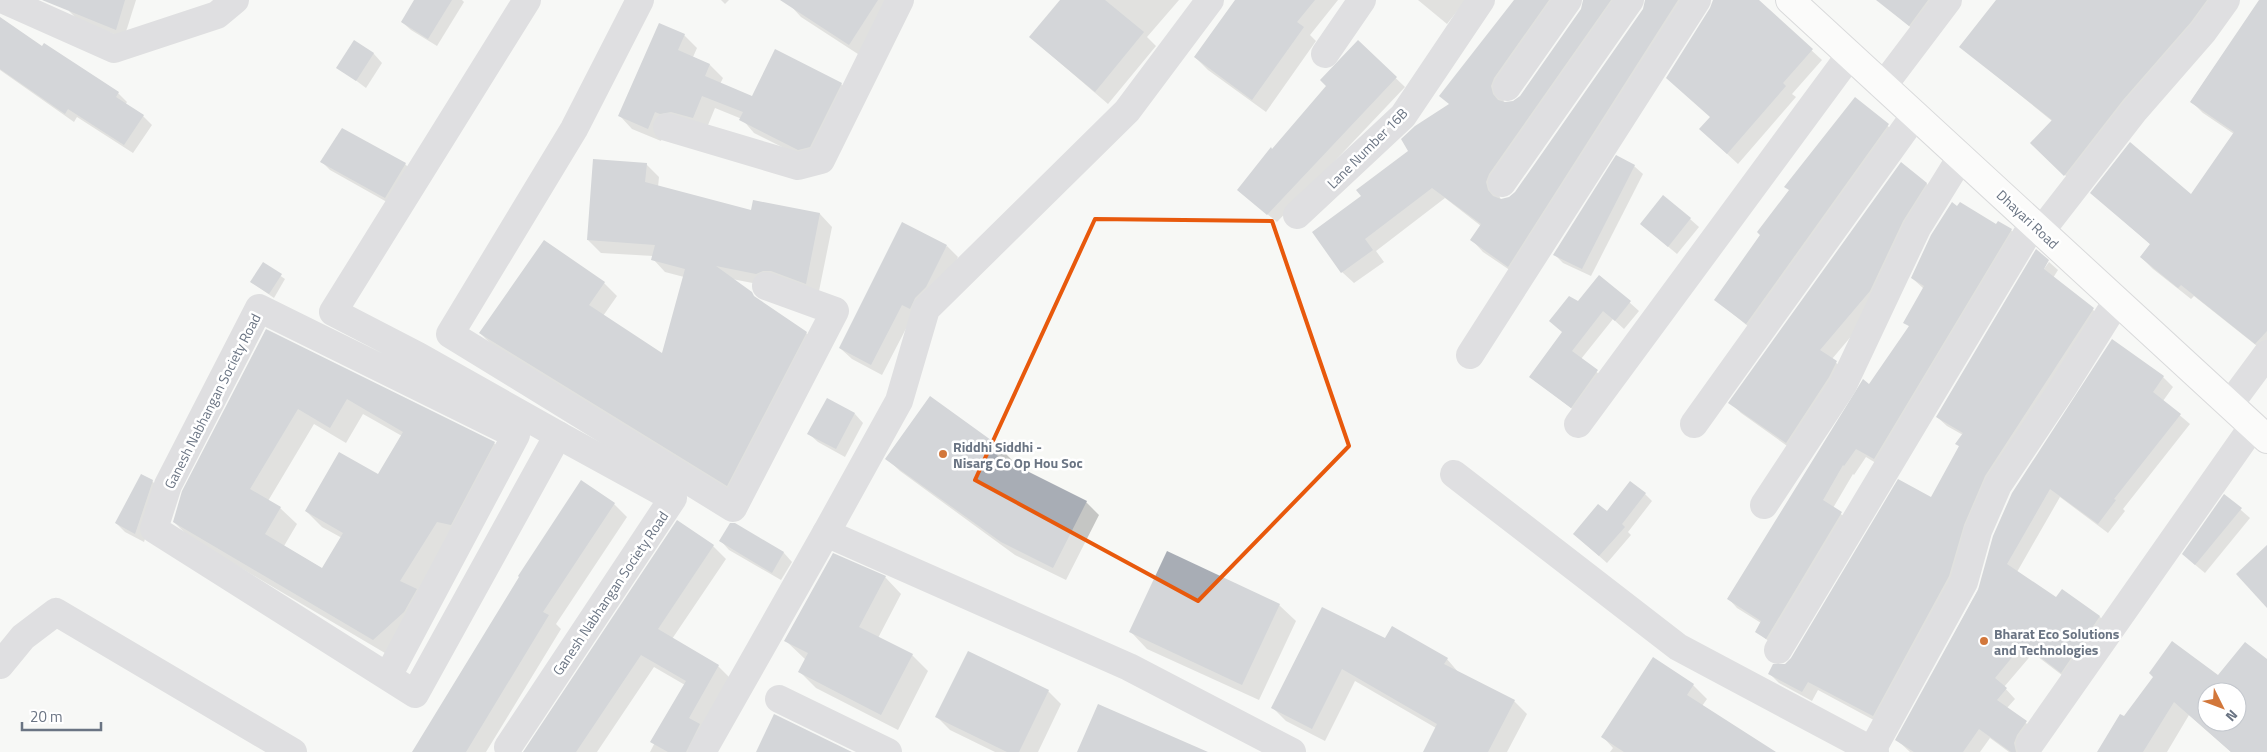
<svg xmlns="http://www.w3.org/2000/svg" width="2267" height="752" viewBox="0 0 2267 752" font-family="'Titillium Web',sans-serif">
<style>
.shadow{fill:#0003;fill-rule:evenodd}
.building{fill:#a8adb5;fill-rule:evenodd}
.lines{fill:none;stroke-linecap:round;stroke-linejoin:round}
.major-casing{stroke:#b4b6bb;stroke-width:30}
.minor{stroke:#c0c2c7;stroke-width:28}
.major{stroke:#fff;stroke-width:28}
.marked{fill:none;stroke:#e8590c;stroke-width:4;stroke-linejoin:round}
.poi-dot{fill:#d2773b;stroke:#fff;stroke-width:2}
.labels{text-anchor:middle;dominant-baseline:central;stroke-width:5;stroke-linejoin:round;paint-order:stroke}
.street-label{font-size:14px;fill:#6a7483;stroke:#fff}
.poi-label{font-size:14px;font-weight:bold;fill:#6a7483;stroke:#fff;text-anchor:start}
</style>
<rect width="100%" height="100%" fill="#f7f8f5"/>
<g class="shadow">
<polygon points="73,0 136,0 124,38 78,20 69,11"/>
<polygon points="415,0 462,0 464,2 437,46 411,30 402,22"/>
<polygon points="721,0 729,0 725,4"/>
<polygon points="793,0 898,0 861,56 801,17 790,5"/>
<polygon points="1062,0 1179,0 1147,37 1156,46 1108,104 1044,49"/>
<polygon points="1236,0 1338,0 1310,35 1316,41 1266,112 1208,70 1195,57"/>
<polygon points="1418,0 1466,0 1447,24"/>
<polygon points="1515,0 1570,0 1503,97 1504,103 1514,102 1521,97 1582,9 1584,0 1632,0 1498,193 1501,200 1509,198 1516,193 1644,10 1647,0 1701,0 1520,277 1483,252 1472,240 1481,226 1445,198 1376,251 1384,262 1354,283 1342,272 1362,196 1410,151 1450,105"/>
<polygon points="1713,0 1757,0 1822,60 1792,94 1796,97 1738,164 1711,139"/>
<polygon points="1894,0 1949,0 1921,36 1890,10"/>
<polygon points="1998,0 2229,0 2077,186 2043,155 2052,121 1961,47"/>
<polygon points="2261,0 2267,0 2267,354 2194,296 2191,299 2153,269 2141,257 2151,245 2092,193 2192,196 2234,134 2203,113 2191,101"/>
<polygon points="0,25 42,48 118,93 127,102 125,105 143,116 152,125 133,153 77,117 74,122 0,70"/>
<polygon points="684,35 697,48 693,57 710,65 723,78 720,84 752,98 841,84 854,97 812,162 754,133 742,119 715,108 706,130 668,124 661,141 632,129 620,116"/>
<polygon points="354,42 374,54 382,63 366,88 338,67"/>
<polygon points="1358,42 1405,87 1277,222 1238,190 1327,86"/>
<polygon points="1855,98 1897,134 1755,332 1716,300"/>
<polygon points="322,162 405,164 414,173 394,206 330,170"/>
<polygon points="646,164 659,177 658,187 752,212 820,214 832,227 818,296 732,279 759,301 806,333 819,345 740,498 493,346 480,333 544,242 604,283 617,296 603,316 662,355 684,277 665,272 653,259 653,256 601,253 588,240"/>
<polygon points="1634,166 1643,174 1591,276 1563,263 1554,254"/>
<polygon points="1926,183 1937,194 1880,302 1832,359 1847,373 1797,453 1741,413 1730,402"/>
<polygon points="1690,219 1699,227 1677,254 1641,224"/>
<polygon points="2011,230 2020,240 1884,468 1866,457 1854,475 1853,474 1833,508 1851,522 1776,647 1756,631 1761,623 1737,608 1728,598 1910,327 1905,322 1924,289 1912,278"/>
<polygon points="947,246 958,257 938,298 913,315 882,375 852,359 840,348"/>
<polygon points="2049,262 2058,270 2053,278 2103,318 1883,725 1818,690 1812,701 1779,683 1770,674 1786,665 1931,499 1960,447 1957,444 1963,435 1947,426 1937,417"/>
<polygon points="263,264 285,279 274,298 251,282"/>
<polygon points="1600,276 1639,311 1624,329 1613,319 1581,359 1606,380 1580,415 1531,377 1563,333 1578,303"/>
<path d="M266,330l228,113 16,16 -120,197 -200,-118 -16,-16zM363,414l39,22 -24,40 -72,35 16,16 20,11 -19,31 -39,-23 13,-22 -17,-16 -12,-7 46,-77 32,19z"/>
<polygon points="2112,341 2163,377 2173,387 2163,401 2190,424 2123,509 2125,511 2108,533 2060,497 2017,572 2056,599 2062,591 2100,617 2109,627 2071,682 2033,653 2004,687 2015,699 2007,708 2036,731 2025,752 2009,752 1990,738 1980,752 1910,752 1897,740"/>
<polygon points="855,414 863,423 845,457 818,442 809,434"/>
<polygon points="1001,449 1014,462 1012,465 1086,502 1099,515 1066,580 1015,555 900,471 887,459"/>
<polygon points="152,481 161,490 144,542 125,532 116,523"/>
<polygon points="581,482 614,504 627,517 556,624 561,629 486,752 413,752"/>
<polygon points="1645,494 1652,501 1628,532 1631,535 1607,563 1582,541 1607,513"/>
<polygon points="2225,496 2250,518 2205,573 2193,563"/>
<polygon points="677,522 713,546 726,559 672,639 718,666 731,679 704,752 650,752 685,685 654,667 597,752 525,752"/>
<polygon points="735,524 784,553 792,562 781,580 729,550 721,541"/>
<polygon points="885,577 901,594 878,638 912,655 928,671 898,730 816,688 800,672 806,660 786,641"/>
<polygon points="1279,605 1296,621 1259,700 1147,649 1131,632"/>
<polygon points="1385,640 1447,659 1459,673 1514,701 1527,714 1507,752 1424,752 1436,728 1355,681 1325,741 1286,721 1273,708"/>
<path d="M2267,661v91h-36l-42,-37 -22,37h-69l27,-34 93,-42zM2207,692h30v30h-30z"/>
<polygon points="1693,685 1707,699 1702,706 1774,752 1610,752 1613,748 1603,737"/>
<polygon points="1048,691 1061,704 1038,752 995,752 950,730 937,717"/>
</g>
<g class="building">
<polygon points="42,0 125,0 116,30"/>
<polygon points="414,0 452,0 428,39 401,22"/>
<polygon points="780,0 878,0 849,45"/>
<polygon points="1060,0 1105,0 1144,32 1095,92 1029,37"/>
<polygon points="1235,0 1315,0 1297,22 1304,27 1252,100 1194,57"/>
<polygon points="1514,0 1549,0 1494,78 1491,86 1493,94 1498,100 1505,102 1513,101 1520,96 1581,9 1583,0 1611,0 1489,174 1486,182 1488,190 1493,196 1501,199 1509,197 1515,192 1643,9 1645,0 1678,0 1508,267 1470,240 1481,224 1432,188 1365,239 1373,250 1341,273 1312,232 1361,196 1356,190 1408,151 1401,139 1415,126 1449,104 1439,96"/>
<polygon points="1713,0 1759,0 1813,49 1783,83 1786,86 1727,154 1699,129 1710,117 1666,78 1710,8"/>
<polygon points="1876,0 1928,0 1909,26"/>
<polygon points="1996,0 2207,0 2191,22 2123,100 2064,176 2030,143 2052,120 1959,47"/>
<polygon points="2259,0 2267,0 2267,331 2255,344 2181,285 2178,288 2140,257 2150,244 2090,193 2130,142 2191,194 2234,132 2190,102"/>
<polygon points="0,17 42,46 44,43 119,92 116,97 144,115 124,145 68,109 65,114 0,69"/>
<polygon points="659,23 685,34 678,50 710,64 705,76 752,96 775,49 842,83 810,147 798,150 739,120 743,112 702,96 693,118 671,112 660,114 655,112 648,129 618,116"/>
<polygon points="354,40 374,53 356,81 336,68"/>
<polygon points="1358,40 1397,77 1267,215 1237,190 1271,147 1272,149 1326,86 1320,80"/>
<polygon points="1855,97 1889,124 1746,324 1714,300 1760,235 1757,232 1789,190 1784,187"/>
<polygon points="342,128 406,163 385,198 320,162"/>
<polygon points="1616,155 1635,165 1582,269 1553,255"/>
<polygon points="593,159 647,163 645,182 751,210 753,200 820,213 806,284 771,271 763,271 756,274 716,266 752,292 754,296 807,332 727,486 479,333 544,240 605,282 589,305 662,353 685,269 651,260 655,245 587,240"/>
<polygon points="1901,162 1927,183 1903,221 1870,291 1820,350 1837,361 1829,377 1786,443 1728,403"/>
<polygon points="1663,195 1691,218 1668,247 1640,224"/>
<polygon points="1952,202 1957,206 1960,202 1996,224 1998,221 2012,229 1874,459 1856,449 1844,466 1843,465 1823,500 1842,512 1766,639 1755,632 1761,621 1727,599 1863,379 1869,384 1909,326 1903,323 1924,286 1911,278 1931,235"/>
<polygon points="902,222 947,245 926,287 915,298 910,309 902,305 871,365 839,348"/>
<polygon points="2036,249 2049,260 2044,269 2094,308 1985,476 1964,525 1949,576 1873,716 1808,682 1802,692 1768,674 1773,664 1785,664 1791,658 1898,479 1931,497 1959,446 1955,444 1963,433 1936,417"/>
<polygon points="263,262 282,274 269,294 250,282"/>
<polygon points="1599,275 1631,301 1615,321 1603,311 1572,351 1598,370 1571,408 1529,377 1562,332 1549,321 1569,296 1578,301"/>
<path d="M266,329l229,113 -44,83 -14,-3 -37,59 17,8 -13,23 -31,28 -200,-118 9,-31zM347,399l56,33 -25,42 -39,-22 -34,59 38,22 -21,35 -57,-34 16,-27 -31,-18 48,-80 32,19z"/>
<polygon points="2112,339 2164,376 2153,392 2181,414 2114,499 2116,500 2098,524 2050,489 2007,564 2056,597 2062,589 2100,616 2061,673 2023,644 1995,678 2007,688 1997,700 2027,721 2017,735 2014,743 2016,752 2011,752 1979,729 1963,752 1914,752 1895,740 1978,590 1993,536 2012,493"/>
<polygon points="930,396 1002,448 997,456 1087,501 1053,568 1001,542 885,459"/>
<polygon points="827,398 855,413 836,449 807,434"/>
<polygon points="141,474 153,480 135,534 115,523"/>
<polygon points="581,480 615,503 543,612 549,615 466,752 412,752 519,577 518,576"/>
<polygon points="1630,481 1646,493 1622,524 1625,527 1599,556 1573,534 1598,504 1607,511"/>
<polygon points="2224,494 2242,508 2195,565 2182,554"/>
<polygon points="677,520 714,545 658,629 719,665 689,718 700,724 686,752 668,752 650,742 686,681 641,655 576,752 523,752"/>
<polygon points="730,523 735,523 784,552 772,573 719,541"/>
<polygon points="2267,545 2267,608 2236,574"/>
<polygon points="1167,551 1280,604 1242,685 1129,632"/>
<polygon points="833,553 886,576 859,627 913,654 881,715 798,672 808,653 784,641"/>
<polygon points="1322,607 1385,638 1392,626 1448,658 1444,664 1515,700 1488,752 1423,752 1437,724 1342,669 1312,729 1271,708"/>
<path d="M2172,641l46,34 27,-33 22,17v93h-36l-57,-50 -31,50h-46l23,-38 4,2 29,-39 -4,-4zM2207,692h30v30h-30z"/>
<polygon points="968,651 1049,690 1019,752 1007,752 935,717"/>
<polygon points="1653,657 1694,684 1687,695 1776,752 1624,752 1601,737"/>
<polygon points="1098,704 1208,752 1077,752"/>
<polygon points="774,714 852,752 756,752"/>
</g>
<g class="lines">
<g class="major-casing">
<polyline id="major" points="1790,0 2267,439"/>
</g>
<g class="minor">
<polyline points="4,0 114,49 217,15 235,0"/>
<polyline points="640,0 574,129 450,334 733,508 835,311 766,286"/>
<polyline points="1210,0 1127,111 926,309 899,401 826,533 1129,667 1292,752"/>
<polyline points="1325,54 1362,0"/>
<polyline points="1883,86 1948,0"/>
<polyline points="1507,87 1568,0"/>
<polyline points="667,127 798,166 821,160 900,0"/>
<polyline points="1502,183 1630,0"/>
<polyline points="1297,215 1403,116 1481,0"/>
<polyline points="1470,355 1697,0"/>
<polyline points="2230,404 2267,354"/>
<polyline points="1578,424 1850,55"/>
<polyline points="1694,424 1915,115"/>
<polyline points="1454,474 1678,647 1875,752"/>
<polyline points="1764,505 1843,385 1917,228 1961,157"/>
<polyline points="1778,650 2027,234 2041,231 2135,110 2203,32 2226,0"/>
<polyline points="0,665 23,637 56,612 293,752"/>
<polyline points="388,676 516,435 259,308 168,485 154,529 415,694 558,435 418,356 333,312 527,0"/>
<polyline points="779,699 888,752"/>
<polyline points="2030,744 2253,426"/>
<polyline points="508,747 673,498 558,435"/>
<polyline points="702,752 826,533"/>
<polyline points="1871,752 1964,582 1978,531 1998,485 2062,389 2117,301"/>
</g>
<use href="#major" class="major"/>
</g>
<path d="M0 0H2267V752H0ZM1095,219l177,2 77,225 -151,155 -223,-121z" fill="#f7f8f5" fill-opacity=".55" fill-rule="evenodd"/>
<path class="marked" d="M1095,219l177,2 77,225 -151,155 -223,-121z"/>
<g class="poi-dot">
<circle cx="943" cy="454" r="5"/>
<circle cx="1984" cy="641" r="5"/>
</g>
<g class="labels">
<g class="street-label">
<text transform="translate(1367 148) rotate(-45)">Lane Number 16B</text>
<text transform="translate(2028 219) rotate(43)">Dhayari Road</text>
<text transform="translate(212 401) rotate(-63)">Ganesh Nabhangan Society Road</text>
<text transform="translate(610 593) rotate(-56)">Ganesh Nabhangan Society Road</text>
</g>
<g class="poi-label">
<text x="953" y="446">Riddhi Siddhi -<tspan x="953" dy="16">Nisarg Co Op Hou Soc</tspan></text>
<text x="1994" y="633">Bharat Eco Solutions<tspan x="1994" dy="16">and Technologies</tspan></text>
</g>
</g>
<g transform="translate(2222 707) rotate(132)"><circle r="24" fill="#ffffff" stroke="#c3c7cd"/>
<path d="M0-4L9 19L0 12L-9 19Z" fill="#d2773b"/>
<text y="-8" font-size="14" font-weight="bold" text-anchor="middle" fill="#6a7483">N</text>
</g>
<path d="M22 722v8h79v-8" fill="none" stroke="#6a7483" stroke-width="2.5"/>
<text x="30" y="722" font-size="15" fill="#6a7483" stroke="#ffffff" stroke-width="4" paint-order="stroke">20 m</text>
</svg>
